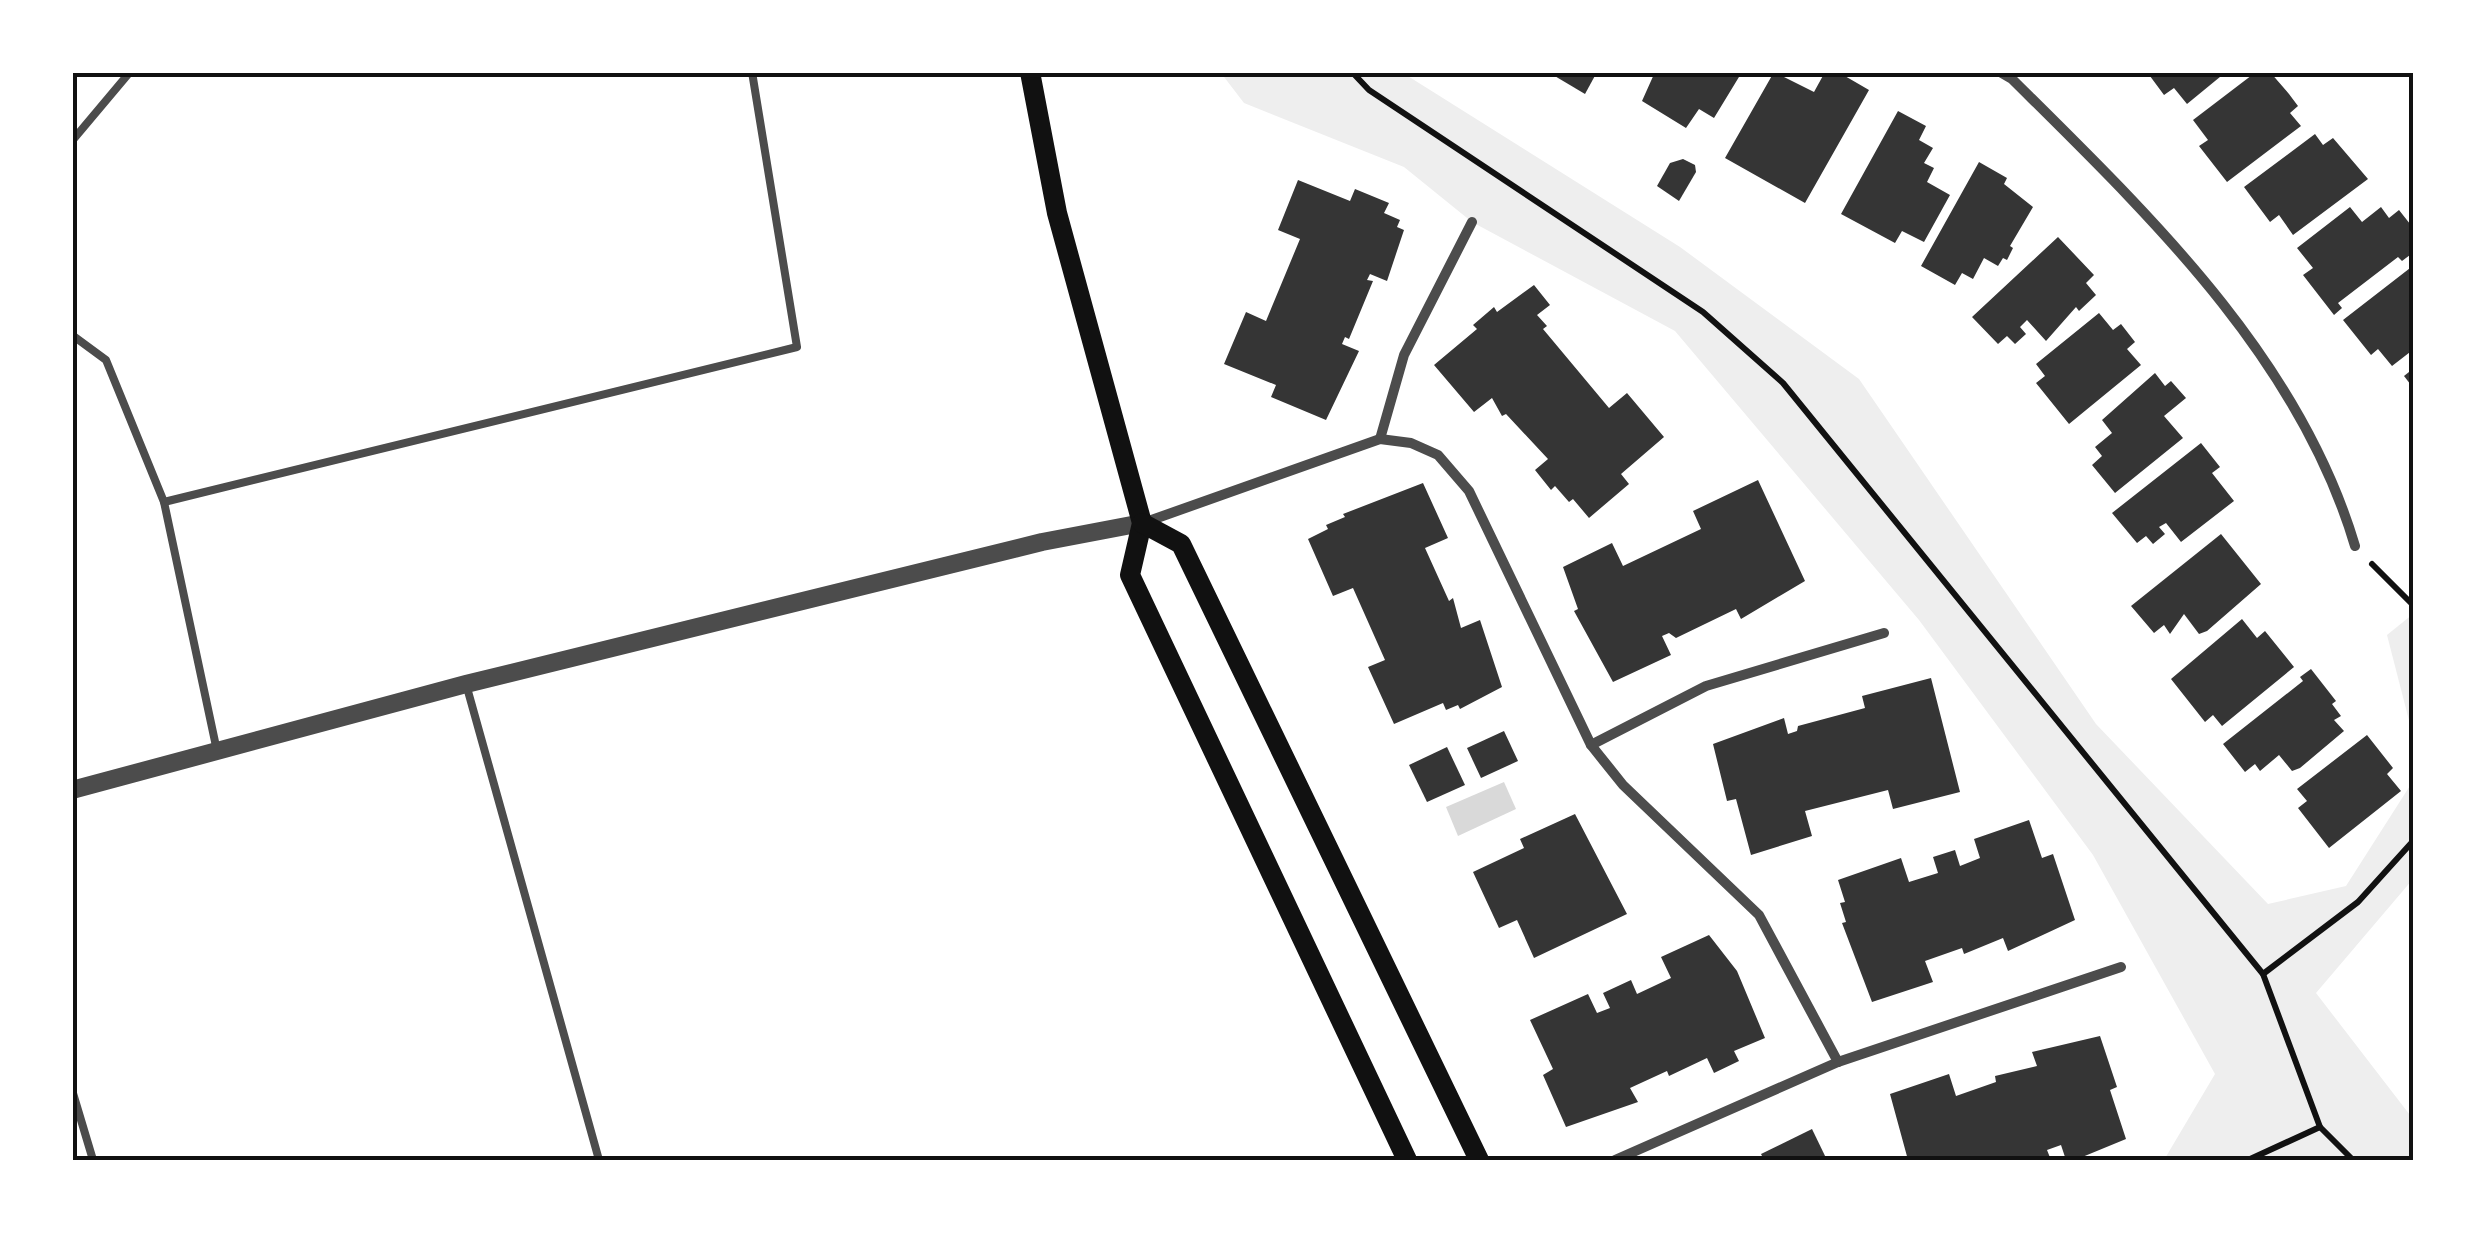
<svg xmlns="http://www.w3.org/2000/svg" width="2486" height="1233" viewBox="0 0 2486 1233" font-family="Karla,sans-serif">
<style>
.green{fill:#eee}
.water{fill:#d9d9d9}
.building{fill:#353535}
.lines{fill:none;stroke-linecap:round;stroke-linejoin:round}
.path{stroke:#111;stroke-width:6}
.service{stroke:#4c4c4c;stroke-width:8}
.minor{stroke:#4c4c4c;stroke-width:10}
.tertiary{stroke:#4c4c4c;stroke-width:18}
.secondary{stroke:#111;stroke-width:20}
.neatline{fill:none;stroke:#111;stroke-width:4}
</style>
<rect width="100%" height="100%" fill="#fff"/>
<g class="green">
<polygon points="1221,73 1403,73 1680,247 1859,379 2096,724 2268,904 2346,886 2413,781 2413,879 2316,993 2413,1119 2413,1160 2164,1160 2215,1074 2093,855 1919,620 1675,331 1472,222 1404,167 1244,103"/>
<polygon points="2413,614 2413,736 2387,635"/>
</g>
<polygon class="water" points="1504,782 1516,809 1458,836 1446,807"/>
<g class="building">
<polygon points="1548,72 1597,72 1585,94"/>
<polygon points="1655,72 1742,72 1714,118 1699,109 1686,128 1642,101"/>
<polygon points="1774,72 1814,92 1825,72 1838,72 1869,90 1805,203 1725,158"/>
<polygon points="2147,72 2226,72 2187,104 2174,88 2164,95"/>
<polygon points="2256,72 2270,72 2289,94 2298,106 2290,113 2301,126 2227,182 2199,146 2208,140 2193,120"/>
<polygon points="1898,111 1926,126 1919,140 1933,148 1924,163 1934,168 1927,182 1950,195 1924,242 1902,231 1895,243 1841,214"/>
<polygon points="2315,134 2323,145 2333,138 2368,179 2293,235 2279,215 2270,222 2244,187"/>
<polygon points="1683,159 1695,165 1696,172 1679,201 1657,186 1670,163"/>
<polygon points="1979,162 2007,178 2004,184 2033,207 2010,246 2013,248 2007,260 2003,258 1998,266 1984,258 1973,279 1962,273 1955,285 1921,266"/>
<polygon points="1298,180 1350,201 1355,189 1389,203 1384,213 1400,220 1397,227 1404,230 1387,281 1370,274 1367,280 1373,281 1349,339 1345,337 1342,344 1359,351 1326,420 1271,397 1276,385 1224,364 1246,312 1266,321 1300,239 1278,230"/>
<polygon points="2350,207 2362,222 2381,207 2389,218 2399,210 2414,229 2414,252 2402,261 2398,257 2338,303 2342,308 2334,315 2303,275 2313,268 2297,248"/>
<polygon points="2058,237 2094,275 2086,283 2096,295 2079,311 2076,307 2046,341 2027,320 2020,327 2026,334 2015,344 2007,336 1998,344 1972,317"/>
<polygon points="2414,265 2414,349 2392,366 2378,349 2371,355 2343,320"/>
<polygon points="1534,285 1550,305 1537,315 1547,326 1543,329 1609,408 1627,393 1664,437 1621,474 1629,484 1589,518 1573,499 1569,502 1555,486 1551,490 1535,470 1548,459 1506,414 1502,416 1492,398 1474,412 1434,365 1477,329 1473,325 1494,307 1497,312"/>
<polygon points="2099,313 2113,330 2121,324 2135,342 2127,349 2141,365 2069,424 2036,383 2045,376 2036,364"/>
<polygon points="2414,368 2414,389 2404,376"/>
<polygon points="2155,373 2165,386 2171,381 2186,398 2164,416 2183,438 2115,493 2092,465 2102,456 2095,447 2112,433 2102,420"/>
<polygon points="2201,443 2220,467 2212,473 2234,501 2181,542 2166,523 2159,527 2165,534 2153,544 2146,536 2137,543 2112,513"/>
<polygon points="1758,480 1805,581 1741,619 1736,609 1676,638 1669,633 1662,636 1671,655 1613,682 1574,611 1578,609 1563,567 1612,543 1623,566 1701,529 1693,511"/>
<polygon points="1423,483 1448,538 1425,548 1449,601 1453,598 1461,628 1480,620 1502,687 1460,709 1458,705 1446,710 1443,703 1394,724 1368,667 1385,660 1353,588 1333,596 1308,539 1328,529 1326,525 1345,517 1343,514"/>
<polygon points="2221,534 2261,584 2207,631 2199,634 2184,614 2170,634 2164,625 2154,633 2131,606"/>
<polygon points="2242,619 2257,638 2265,631 2294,667 2222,726 2213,715 2205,722 2171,679"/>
<polygon points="2311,669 2336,701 2332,704 2341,716 2334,720 2344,731 2300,768 2292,771 2279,755 2260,771 2255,764 2245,772 2223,744 2303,681 2300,677"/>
<polygon points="1931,678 1960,792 1893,809 1888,790 1805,811 1812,836 1751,855 1736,799 1727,801 1713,744 1784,718 1788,734 1797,731 1798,726 1865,708 1862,696"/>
<polygon points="1504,731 1518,761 1481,778 1467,748"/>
<polygon points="2367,735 2393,768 2387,774 2401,791 2329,848 2298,808 2307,801 2297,789"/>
<polygon points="1447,747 1465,785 1427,802 1409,765"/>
<polygon points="1575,814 1627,914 1534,958 1517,920 1499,928 1473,872 1524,848 1520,839"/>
<polygon points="2029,820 2042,858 2053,854 2075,920 2008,951 2003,938 1964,954 1962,948 1925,961 1933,982 1872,1002 1842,923 1846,922 1840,903 1845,902 1838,880 1901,858 1909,882 1938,873 1933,857 1955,850 1960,866 1980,858 1974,839"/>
<polygon points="1709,935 1737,971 1765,1038 1734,1051 1739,1061 1714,1073 1707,1058 1669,1076 1667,1071 1630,1088 1638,1102 1566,1127 1543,1075 1553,1069 1530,1020 1588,994 1597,1013 1610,1008 1603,993 1631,980 1637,994 1671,978 1661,957"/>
<polygon points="2100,1036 2117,1087 2110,1090 2126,1139 2075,1160 2066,1160 2061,1145 2047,1150 2051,1160 1908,1160 1890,1094 1949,1074 1956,1096 1996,1082 1995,1076 2037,1066 2032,1052"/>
<polygon points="1812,1129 1827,1160 1764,1160 1761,1154"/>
</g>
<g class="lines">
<g class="path">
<polyline points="1352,72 1369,90 1703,312 1783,383 2263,974 2320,1127 2353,1160"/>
<polyline points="2372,564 2414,606"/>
<polyline points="2263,974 2358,902 2414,840"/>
<polyline points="2248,1160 2320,1127"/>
</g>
<g class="service">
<polyline points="72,141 130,72"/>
<polyline points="72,335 106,360 164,502 217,751"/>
<polyline points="164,502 797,347 752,72"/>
<polyline points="466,684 599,1160"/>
<polyline points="72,1090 93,1160"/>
</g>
<g class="minor">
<path d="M2000,72l12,7c137,136 287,278 343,467"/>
<polyline points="1380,439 1404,355 1472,222"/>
<polyline points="1143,523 1380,439 1411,443 1438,455 1469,491 1591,745 1623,785 1759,915 1838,1062"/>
<polyline points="1591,745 1706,686 1884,633"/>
<polyline points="1615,1160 1838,1062 2121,967"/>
</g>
<polyline class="tertiary" points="72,790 466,684 1042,542 1142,523"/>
<g class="secondary">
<polyline points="1030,72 1057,213 1142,523 1130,575 1407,1160"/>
<polyline points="1142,523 1181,544 1479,1160"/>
</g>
</g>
<rect width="2486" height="1233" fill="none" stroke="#ffffff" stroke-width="150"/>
<rect x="75" y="75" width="2336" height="1083" class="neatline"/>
</svg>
